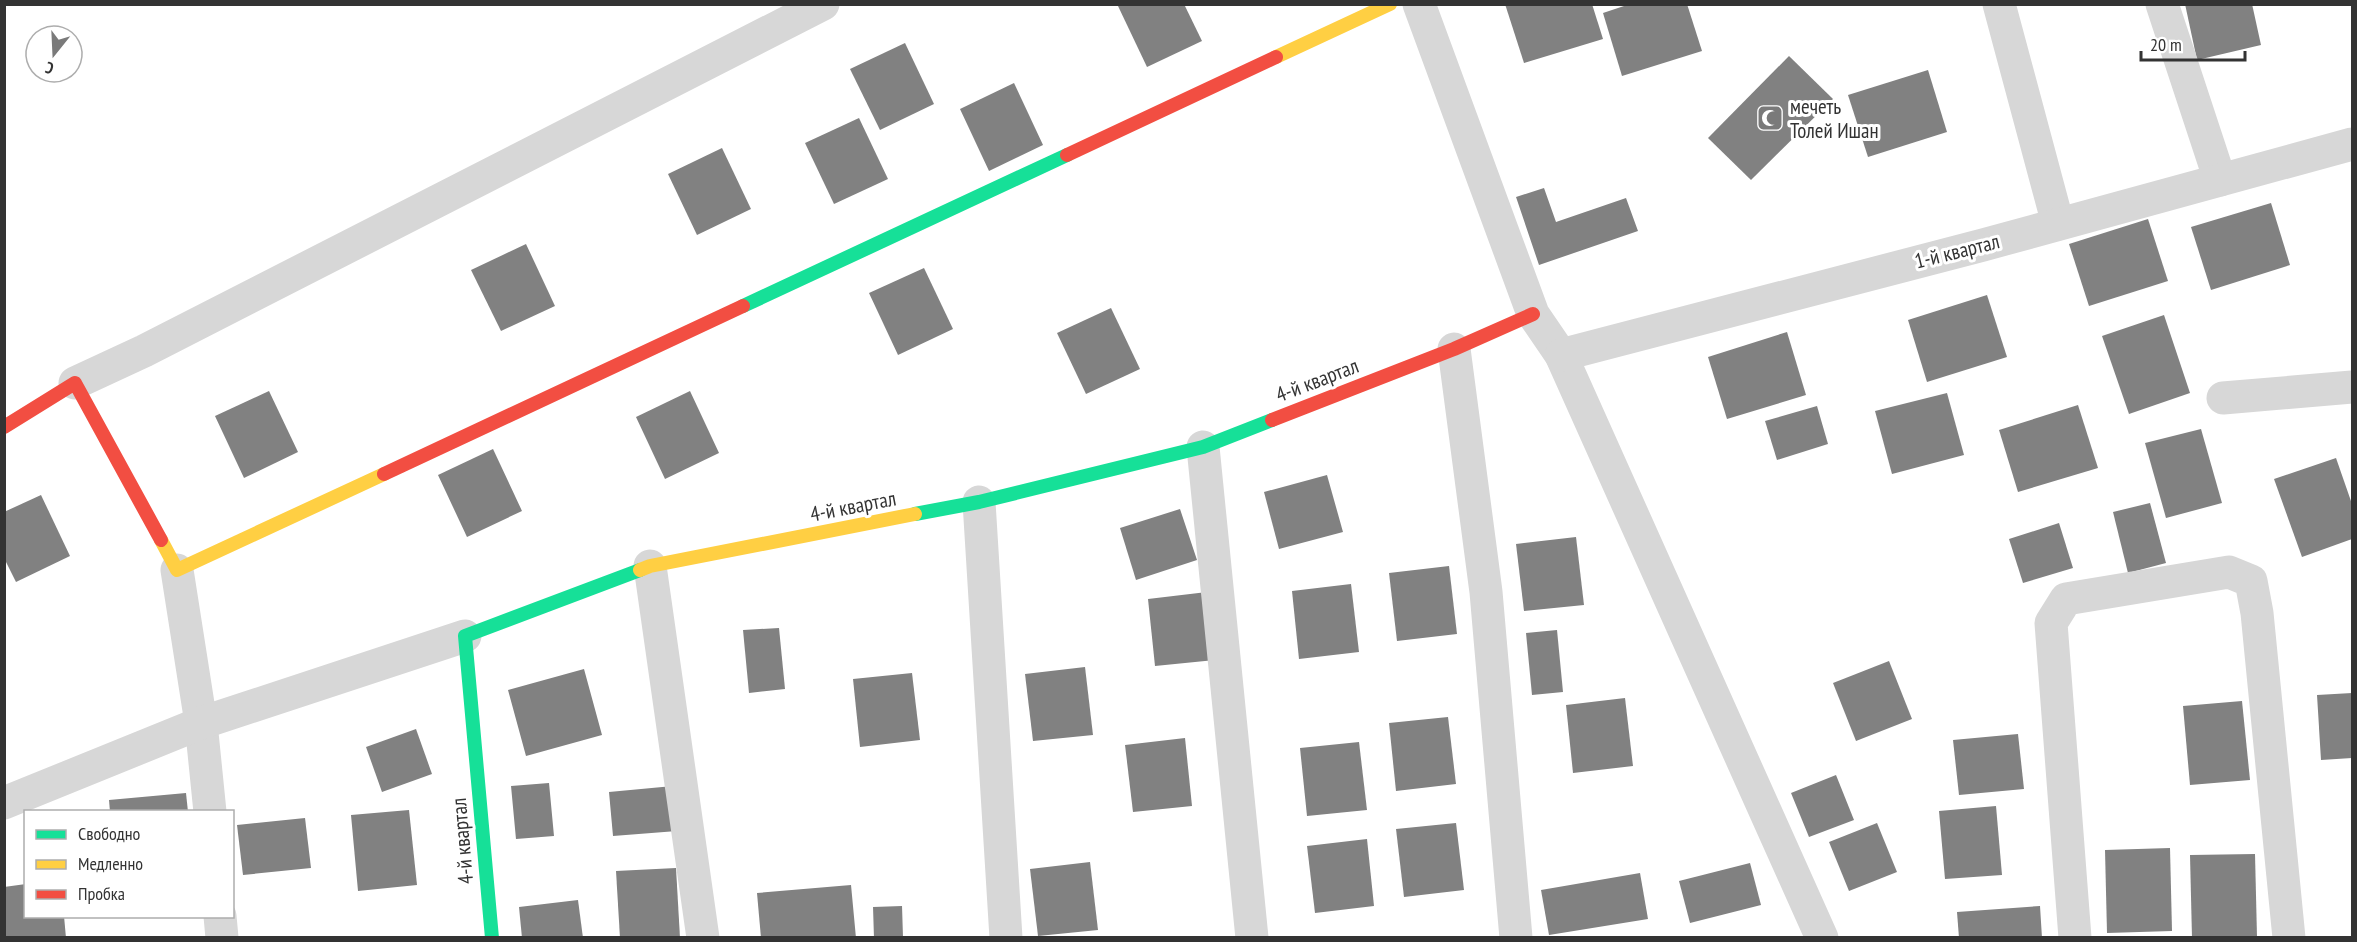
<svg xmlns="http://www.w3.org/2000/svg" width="2357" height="942" viewBox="0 0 2357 942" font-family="'PT Sans Narrow',sans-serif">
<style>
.building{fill:#818181}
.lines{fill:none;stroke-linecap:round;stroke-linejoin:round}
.street{stroke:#d7d7d7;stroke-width:33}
.fast{stroke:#16e098;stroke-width:14}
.slow{stroke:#ffcf43;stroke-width:14}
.jam{stroke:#f24e42;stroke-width:14}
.labels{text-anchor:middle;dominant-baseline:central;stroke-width:6;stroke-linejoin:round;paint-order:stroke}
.poi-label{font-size:21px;fill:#333;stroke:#fff;text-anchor:start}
.street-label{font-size:21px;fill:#333;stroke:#fff}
</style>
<rect width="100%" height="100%" fill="#fff"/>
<g class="building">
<polygon points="1120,4 1184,4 1202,41 1147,67 1118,6"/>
<polygon points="1505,4 1592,4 1603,39 1524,63"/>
<polygon points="1630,4 1687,4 1702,51 1622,76 1603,13"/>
<polygon points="2185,4 2252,4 2261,45 2197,60"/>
<polygon points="905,43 934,104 880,130 850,69"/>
<polygon points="1789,56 1833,99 1751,180 1708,138"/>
<polygon points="1928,70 1947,132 1868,157 1848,95"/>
<polygon points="1014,83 1043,145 989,171 960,109"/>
<polygon points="859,118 888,179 834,204 805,143"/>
<polygon points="722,148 751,209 697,235 668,174"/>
<polygon points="1544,188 1556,222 1626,198 1638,231 1539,265 1516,197"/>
<polygon points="2271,203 2290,265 2211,290 2191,227"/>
<polygon points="2148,219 2168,281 2089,306 2069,244"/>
<polygon points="526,244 555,306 501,331 471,270"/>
<polygon points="924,268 953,329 898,355 869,293"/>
<polygon points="1987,295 2007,357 1927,382 1908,320"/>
<polygon points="1111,308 1140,369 1086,394 1057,333"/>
<polygon points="2164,315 2190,393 2129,414 2102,336"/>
<polygon points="1787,332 1806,395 1727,419 1708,357"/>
<polygon points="269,391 298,452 244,478 215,416"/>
<polygon points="690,391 719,453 665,479 636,417"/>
<polygon points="1947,393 1964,455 1892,474 1875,411"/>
<polygon points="2078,405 2098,468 2018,492 1999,430"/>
<polygon points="1817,406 1828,444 1777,460 1765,421"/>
<polygon points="2201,429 2222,503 2166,518 2145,443"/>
<polygon points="493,449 522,511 467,537 438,475"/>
<polygon points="2336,458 2352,504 2352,539 2302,557 2274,479"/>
<polygon points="1327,475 1343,532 1279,549 1264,492"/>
<polygon points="41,495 70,556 16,582 4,558 4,512"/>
<polygon points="2150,503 2166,563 2128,573 2113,512"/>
<polygon points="1180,509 1197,560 1136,580 1120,528"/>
<polygon points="2059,523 2073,568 2023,583 2009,539"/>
<polygon points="1576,537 1584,605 1524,611 1516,544"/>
<polygon points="1449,566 1457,634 1397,641 1389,573"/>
<polygon points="1351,584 1359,652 1299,659 1292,591"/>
<polygon points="1207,592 1215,660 1155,666 1148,599"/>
<polygon points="779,628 785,689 749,693 743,630"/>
<polygon points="1557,630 1563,692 1532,695 1526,633"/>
<polygon points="1889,661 1912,719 1856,741 1833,683"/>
<polygon points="1085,667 1093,735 1033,741 1025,674"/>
<polygon points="584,669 602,735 526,756 508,690"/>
<polygon points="912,673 920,740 860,747 853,679"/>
<polygon points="2352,693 2352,758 2321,760 2317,695"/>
<polygon points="1625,698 1633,766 1573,773 1566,705"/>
<polygon points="2242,701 2250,780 2190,785 2183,706"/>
<polygon points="1448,717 1456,784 1396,791 1389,723"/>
<polygon points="416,729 432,774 382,792 366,747"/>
<polygon points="2018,734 2024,789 1959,795 1953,740"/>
<polygon points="1185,738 1192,806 1133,812 1125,745"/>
<polygon points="1359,742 1367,810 1307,816 1300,748"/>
<polygon points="1836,775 1854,820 1809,837 1791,793"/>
<polygon points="549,783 554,836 516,839 511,786"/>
<polygon points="673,786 677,831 613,836 609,792"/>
<polygon points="186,793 188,812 110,812 109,800"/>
<polygon points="1996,806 2002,875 1945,879 1939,811"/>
<polygon points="409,810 417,885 358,891 351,815"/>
<polygon points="305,818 311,868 243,875 237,825"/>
<polygon points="1456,823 1464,890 1404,897 1396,829"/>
<polygon points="1877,823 1897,872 1849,891 1829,842"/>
<polygon points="1367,839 1374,906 1315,913 1307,846"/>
<polygon points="2170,848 2172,931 2107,933 2105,850"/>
<polygon points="2255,854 2257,937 2192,938 2190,855"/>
<polygon points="1090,862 1098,930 1038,936 1030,869"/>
<polygon points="1750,863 1761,905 1690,923 1679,881"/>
<polygon points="676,868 680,938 620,938 616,871"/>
<polygon points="1640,873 1648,919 1549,935 1541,890"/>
<polygon points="26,884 26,916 64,916 66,938 5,938 4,887"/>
<polygon points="851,885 856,938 761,938 757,893"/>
<polygon points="578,900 583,938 522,938 519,907"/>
<polygon points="902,906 903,938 874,938 873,907"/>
<polygon points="2040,906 2042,938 1959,938 1957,912"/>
</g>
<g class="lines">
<g class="street">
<polyline points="1419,4 1533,314 1561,355 1822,938"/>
<polyline points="1999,4 2058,224"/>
<polyline points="2162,4 2220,180"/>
<polyline points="1454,349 1486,592 1516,938"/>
<polyline points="1561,355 1983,245 2352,144"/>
<polyline points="75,383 144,351 823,4"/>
<polyline points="2223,398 2352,387"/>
<polyline points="1203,447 1252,938"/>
<polyline points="979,502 1006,938"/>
<polyline points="650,566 703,938"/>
<polyline points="177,570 201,723 210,812"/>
<polyline points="4,803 201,723 465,636"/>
<polyline points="220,916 222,938"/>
<polyline points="2075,938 2051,623 2066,599 2229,572 2251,581 2257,613 2289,938"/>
</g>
<g class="fast">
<polyline points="743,306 1067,155"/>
<polyline points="915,514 979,502 1203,447 1272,420"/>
<polyline points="492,938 465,636 640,570"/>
</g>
<g class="slow">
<polyline points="1276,57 1390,4"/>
<polyline points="161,540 177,570 384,474"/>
<polyline points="640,570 650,566 915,514"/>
</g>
<g class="jam">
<polyline points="1067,155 1276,57"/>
<polyline points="1272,420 1454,349 1533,314"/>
<polyline points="4,427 75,383 161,540"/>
<polyline points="384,474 743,306"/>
</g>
</g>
<defs>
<g id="mosque-square" transform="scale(1.35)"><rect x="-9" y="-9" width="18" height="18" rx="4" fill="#7a7a7a" stroke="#fff"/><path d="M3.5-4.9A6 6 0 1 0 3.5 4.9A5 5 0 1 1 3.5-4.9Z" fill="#fff"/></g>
</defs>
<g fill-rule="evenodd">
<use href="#mosque-square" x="1770" y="118"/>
</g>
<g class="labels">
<g class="poi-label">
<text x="1790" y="106">мечеть<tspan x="1790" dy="24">Толей Ишан</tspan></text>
</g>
<g class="street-label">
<text transform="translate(1957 251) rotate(-14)">1-й квартал</text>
<text transform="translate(1317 380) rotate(-21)">4-й квартал</text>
<text transform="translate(853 506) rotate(-11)">4-й квартал</text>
<text transform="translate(462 841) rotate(-95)">4-й квартал</text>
</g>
</g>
<rect width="2357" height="942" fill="none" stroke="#333333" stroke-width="12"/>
<rect x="24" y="810" width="210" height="108" fill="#ffffff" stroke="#adadad" stroke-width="1.5"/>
<rect x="36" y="830" width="30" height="9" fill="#16e098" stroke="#adadad" stroke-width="1.5"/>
<text x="78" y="840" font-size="18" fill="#333333">Свободно</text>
<rect x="36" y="860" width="30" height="9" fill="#ffcf43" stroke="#adadad" stroke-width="1.5"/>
<text x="78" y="870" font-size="18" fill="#333333">Медленно</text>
<rect x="36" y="890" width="30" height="9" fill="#f24e42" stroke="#adadad" stroke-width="1.5"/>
<text x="78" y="900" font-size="18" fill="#333333">Пробка</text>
<g transform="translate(54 54) rotate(198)"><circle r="28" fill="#ffffff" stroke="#adadad" stroke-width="1.5"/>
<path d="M0-4.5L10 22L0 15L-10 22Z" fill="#7a7a7a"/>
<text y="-9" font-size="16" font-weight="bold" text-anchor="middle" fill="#333333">С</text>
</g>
<path d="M2141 51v9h104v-9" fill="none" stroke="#333333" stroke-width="3"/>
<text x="2150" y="51" font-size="18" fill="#333333" stroke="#ffffff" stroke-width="4.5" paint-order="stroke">20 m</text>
</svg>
